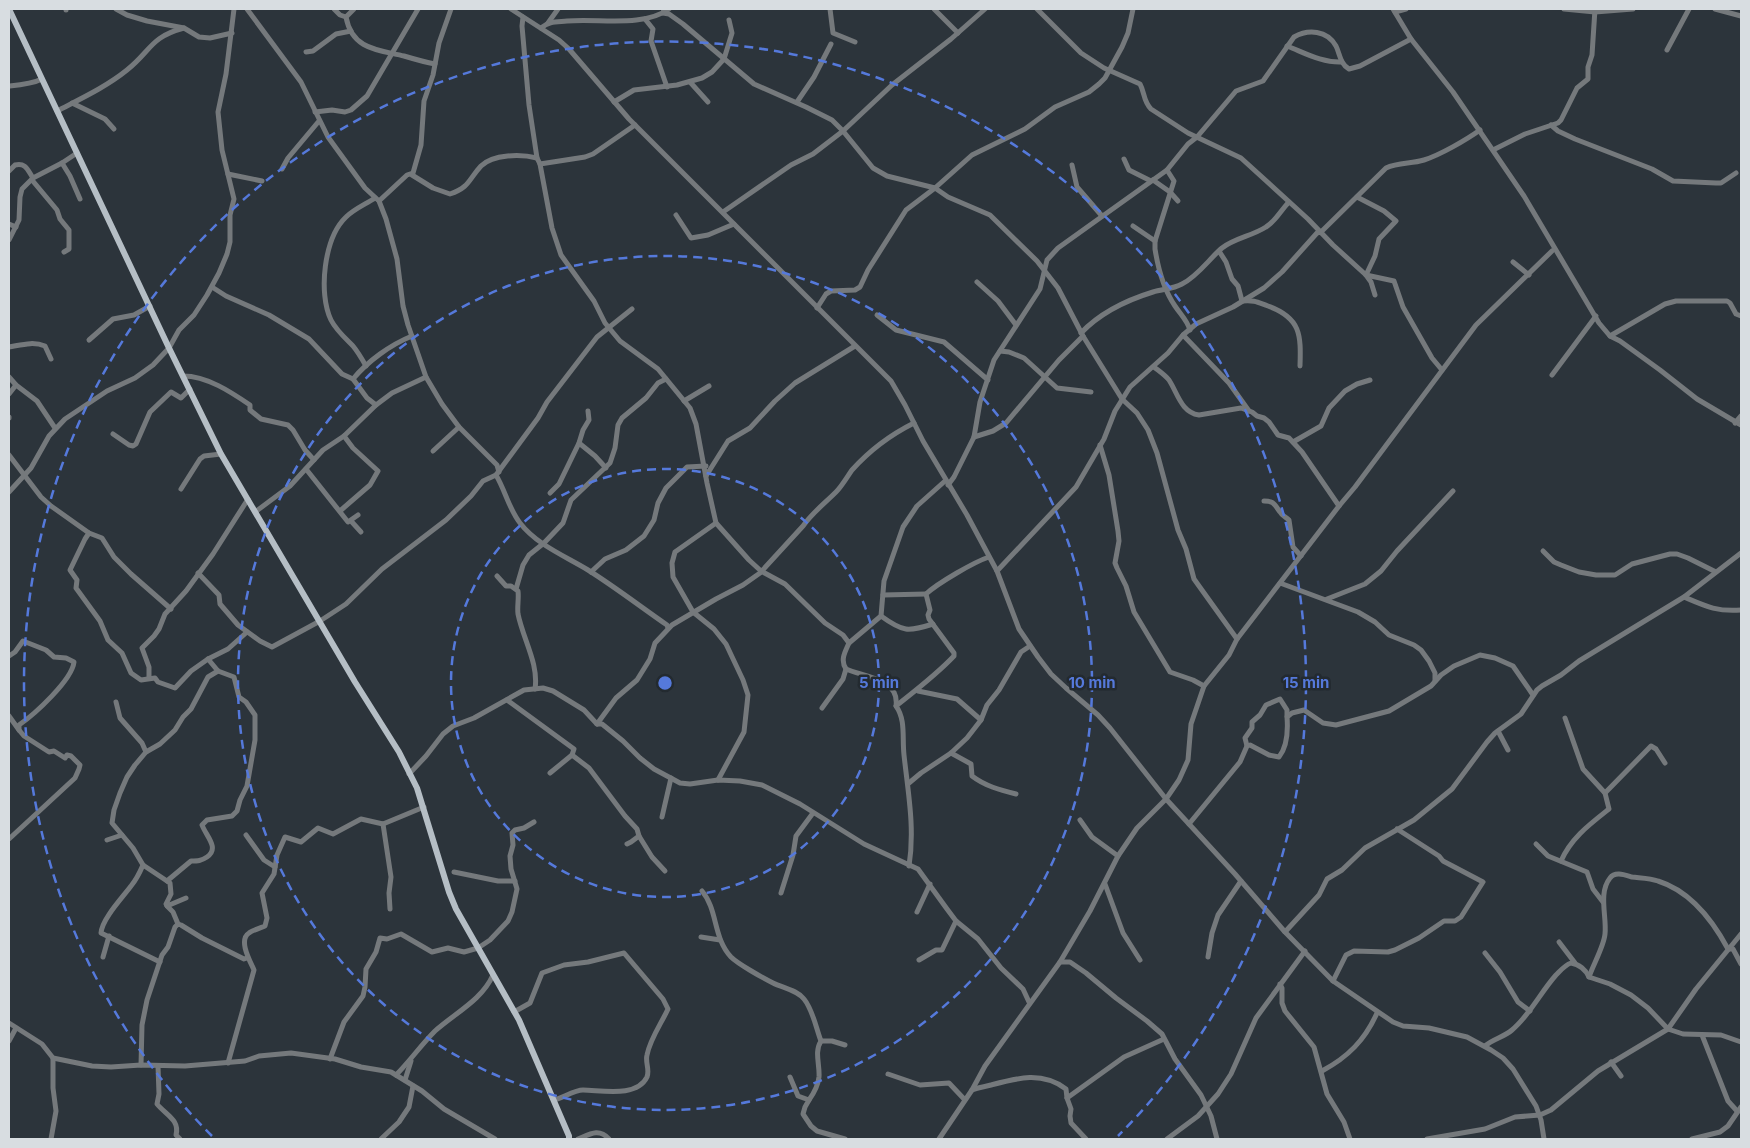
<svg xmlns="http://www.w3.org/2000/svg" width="1750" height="1148" font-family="Inter,sans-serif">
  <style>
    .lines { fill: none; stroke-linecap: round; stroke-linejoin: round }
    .minor { stroke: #75797c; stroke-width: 5 }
    .major { stroke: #b5bec5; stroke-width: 6 }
    .ring { fill: none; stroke: #5579db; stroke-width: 2.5; stroke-dasharray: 9 6 }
    .centre { fill: #5579db; stroke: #232a30; stroke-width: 2.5 }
    .ring-label { font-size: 15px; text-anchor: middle; font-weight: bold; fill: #5579db; stroke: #232a30; stroke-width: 5; stroke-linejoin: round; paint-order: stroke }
  </style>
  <rect width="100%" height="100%" fill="#2c343b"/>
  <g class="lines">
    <g class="minor">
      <polyline points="116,9 127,15 147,21 184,28 199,37 210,38 232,33"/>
      <polyline points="247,9 301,82 328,137 365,188 379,201 386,219 397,259 403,306 408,325 426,377 442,404 459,427 497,465 499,472"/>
      <polyline points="334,9 340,15 346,17"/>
      <path d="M354,9L346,17C352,50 379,50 404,56C414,59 424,62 435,64"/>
      <polyline points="511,9 559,40 569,49 629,119 891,381 905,405 923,441 967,515 997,571 1019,629 1038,657 1051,674 1066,688 1098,715 1110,728 1166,799 1235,874 1285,932 1333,981 1393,1022 1403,1026 1429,1028 1467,1037 1491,1050 1503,1058 1513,1069 1536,1106 1541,1120 1544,1139"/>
      <polyline points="664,9 663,13 669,14 683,24 754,84 806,107 832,120 843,131 873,168 887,176 935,188 948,197 990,215 1037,261 1058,288 1083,336 1122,399 1137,413 1148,430 1157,453 1178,530 1186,549 1194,579 1237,639"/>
      <polyline points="830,9 833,33 855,42"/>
      <polyline points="934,9 958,33"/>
      <path d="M1037,9L1081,53L1104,68L1140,84C1145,93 1143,101 1151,109L1188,133L1241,158L1308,219L1333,245L1366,275L1371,282L1375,295"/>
      <polyline points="1393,9 1411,39 1453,92 1524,196 1599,323 1610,336 1620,341 1660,370 1697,399 1741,425"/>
      <polyline points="1564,9 1595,12 1633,9"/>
      <polyline points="1715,9 1741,16"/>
      <polyline points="66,10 66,9"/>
      <polyline points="1395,12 1406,9"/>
      <polyline points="523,17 522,26 529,105 537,158 540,164 552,228 561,255 594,301 605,323 620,341 658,369 690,408 696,424 707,483 716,523 749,560 761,571 785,584 825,623 843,635 849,643 881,616 884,581 903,527 917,506 945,481"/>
      <polyline points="645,19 653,29 651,41 667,87"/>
      <polyline points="548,23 558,9"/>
      <path d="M541,28C549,21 556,22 567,21C599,18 642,28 669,9"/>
      <path d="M1287,46C1305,53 1322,63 1342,62"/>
      <polyline points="1667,50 1689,9"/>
      <polyline points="306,52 313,51 336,34 351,31"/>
      <polyline points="690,82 708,102"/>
      <path d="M9,86C20,85 32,84 42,79"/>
      <polyline points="614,102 634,90 677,85 702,78 712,72 724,59 732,33 729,20"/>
      <polyline points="797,102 814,77 831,44"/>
      <polyline points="72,103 105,119 114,129"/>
      <path d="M57,111C80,99 106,87 127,70C151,51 150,37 184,28"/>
      <polyline points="315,112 332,110 345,112 351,110 367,96 418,9"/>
      <polyline points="1551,125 1558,131 1575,139 1652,169 1673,181 1716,183 1721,183 1736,173"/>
      <polyline points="1493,150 1525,134 1558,123 1561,120 1577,88 1588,79 1588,67 1592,55 1595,9"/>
      <polyline points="1124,159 1129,170 1151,181"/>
      <polyline points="62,163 70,176 80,199"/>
      <polyline points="540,164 585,157 593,154 635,125"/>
      <polyline points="1072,165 1077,187 1102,216"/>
      <polyline points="282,169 288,158 319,121"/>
      <path d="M1167,170L1174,181L1155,241V249C1158,268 1164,290 1175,306C1181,315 1187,320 1190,330"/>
      <path d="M9,171L15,165C26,162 28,171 33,178"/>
      <polyline points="228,174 262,181"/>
      <path d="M412,175L433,188L450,194C470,187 468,180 481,166C493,154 521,154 537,158"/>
      <polyline points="32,180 57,210 60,219 69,230 69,249 64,252"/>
      <polyline points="1153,180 1170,192 1178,201"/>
      <polyline points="1357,197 1384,211 1396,221 1379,239 1375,256 1366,275 1394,281 1403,307 1432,358 1442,370"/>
      <polyline points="379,201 407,175 413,173 421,145 424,101 433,75 439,43 451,9"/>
      <polyline points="723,212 791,165 813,154 843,131 892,85 951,39 985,9"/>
      <polyline points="676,215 691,238 708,235 734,224"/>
      <polyline points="9,224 16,227"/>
      <polyline points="1133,226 1155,241"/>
      <polyline points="9,240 19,220 20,197 22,189 33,178 62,163 77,153"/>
      <path d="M1219,251L1226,262L1232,279L1238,286L1242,301C1255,300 1257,302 1268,306C1301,318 1301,335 1300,366"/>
      <polyline points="1513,262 1529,275"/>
      <polyline points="977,282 998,301 1016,325"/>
      <polyline points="212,287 226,296 269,315 309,339 342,374 353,379 367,398 376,405"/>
      <polyline points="817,308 826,294 831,291 855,290 860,287 868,270 906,210 935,188 972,155 1025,129 1055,107 1089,92 1099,84 1105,78 1122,47 1128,33 1133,9"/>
      <polyline points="877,315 896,330 944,342 988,380"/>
      <path d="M1081,333C1100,313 1127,300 1153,292C1163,289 1173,289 1182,284C1198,276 1209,259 1222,248C1235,238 1252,236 1266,227C1276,221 1281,210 1289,202"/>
      <polyline points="1183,335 1229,383 1249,411"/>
      <polyline points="1610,336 1665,304 1676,301 1727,301 1730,303 1736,314 1741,316"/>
      <polyline points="89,340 113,319 134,315 150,306"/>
      <path d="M9,347C21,345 33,341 45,346L51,359"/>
      <polyline points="1000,351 1009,352 1024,358 1057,388 1091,392"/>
      <path d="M366,366C362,359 358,352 353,346C345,338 336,330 331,320C318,293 324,238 346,217C354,209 366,204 375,198"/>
      <path d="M1154,367C1159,371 1165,375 1169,380C1178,394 1181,412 1199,415L1241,408L1252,412L1257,416L1264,418L1269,422L1278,435L1289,438L1302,452L1339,506"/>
      <polyline points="1552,375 1596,316"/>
      <path d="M183,376C207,376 231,392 250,405V410L261,419L288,425L293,430L305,450L314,460"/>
      <polyline points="9,377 16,385 37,401 55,428"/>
      <path d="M353,379C368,361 390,345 412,336"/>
      <polyline points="9,394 16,385"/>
      <polyline points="684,401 709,386"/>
      <polyline points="9,417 9,418"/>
      <polyline points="1735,423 1741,416"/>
      <polyline points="113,434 129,445 133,446 136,444 150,412 171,392 181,398 190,389"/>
      <polyline points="974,437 993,431 1006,423 1059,360 1083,336"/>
      <polyline points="1293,442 1321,426 1329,408 1345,391 1357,384 1370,380"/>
      <polyline points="579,443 595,456 606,468"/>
      <polyline points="1100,445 1109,475 1118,531 1119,541 1115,563 1117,568 1126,586 1134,612 1170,672 1193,680 1204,686"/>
      <polyline points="433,451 459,427"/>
      <polyline points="9,455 41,497 51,506 89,533 102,538 114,557 131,574 171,609"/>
      <polyline points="306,469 348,522 358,515"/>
      <path d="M496,475C505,490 509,509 520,523C537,545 565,556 588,570C615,587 641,607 667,625L668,628"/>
      <polyline points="706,476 728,441 750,428 775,401 795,383 855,346"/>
      <path d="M948,485L954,477L974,437L980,402L994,360L1040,289L1047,260L1058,248L1167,170L1188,144L1197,137L1236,91L1263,81L1294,37C1308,29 1327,30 1336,46C1340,54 1340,64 1349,69L1360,66L1411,39"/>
      <polyline points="181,489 200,459 204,456 221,454"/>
      <polyline points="9,492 31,468 49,436 65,419 107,391 135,378 153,365 169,348 179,330 194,315 207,295 219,273 227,254 230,242 230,215 234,199 222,150 218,112 226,74 234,9"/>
      <polyline points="550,493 559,484 579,443 583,430 589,420 588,411"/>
      <path d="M1264,501C1274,501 1274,504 1280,512C1282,516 1286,517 1289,520L1293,547L1301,556"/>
      <polyline points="340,511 370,485 378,471 353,448 344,436"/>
      <polyline points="255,512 290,486 323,450 344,436 376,405 392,393 426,377"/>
      <polyline points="351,521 361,532"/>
      <polyline points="716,523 675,552 672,563 673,577 693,612 714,629 726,644 743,680 748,695 744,732 718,780"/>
      <polyline points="89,533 85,539 70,570 77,580 76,588 100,621 108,640 122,653 131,673 141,680 155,678 158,682 175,688 191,671 208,659 228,649 247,632"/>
      <polyline points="1543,551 1554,562 1561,565 1579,572 1596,575 1615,575 1632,564 1670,554 1677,554 1688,558 1716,572"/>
      <path d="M997,571L1076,487L1104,439L1115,411L1130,387L1168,353L1183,335L1196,324L1233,307L1264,288L1282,272L1317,233L1321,232L1386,168C1398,162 1411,164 1424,160C1440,155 1466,140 1480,130"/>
      <polyline points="591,572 605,559 626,550 644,536 654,520 658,503 666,488 687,467 706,466"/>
      <polyline points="198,573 219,595 220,604 238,625 260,641 272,647 320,621 346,604 382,569 446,520 471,496 483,481 496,475 538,418 547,402 597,337 632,309"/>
      <path d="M497,576L506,586H511L518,591C519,598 517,607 518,614C523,639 539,664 535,689"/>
      <polyline points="1280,583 1358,612 1375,622 1389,635 1414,645 1421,650 1429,661 1435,673 1435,681"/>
      <polyline points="516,589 523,565 529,555 544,543 563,523 571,500 610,463 615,448 618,425 622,418 646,398 658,383 666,379"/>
      <polyline points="883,595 926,594"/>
      <path d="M1684,597C1705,606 1717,612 1741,610"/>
      <polyline points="1327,599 1365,584 1381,571 1397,551 1453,491"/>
      <path d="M881,616C903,632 908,632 933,624"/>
      <path d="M849,643C845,652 840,660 846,669C863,677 900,678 896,706C906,720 902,738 904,755C908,792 915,828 909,866"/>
      <path d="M9,656L15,652L23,641L46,650L54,657L66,658L74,662C72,680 35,714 19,725V730L24,736L49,752L54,751L65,758L67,755L71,756L80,765L79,769L75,778L9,839"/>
      <polyline points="149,678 149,667 142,648 154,636 159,629 165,614 186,591 213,554 248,499"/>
      <polyline points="918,691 957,699 981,720"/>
      <polyline points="507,700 574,749 572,755 550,773"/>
      <polyline points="116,702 120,718 142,743 146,752"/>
      <path d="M896,706C916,690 936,675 954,656V653L929,619L928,615L930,610L926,594C938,583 974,562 989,557"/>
      <polyline points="822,708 843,679 846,669"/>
      <polyline points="9,716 19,730"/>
      <path d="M597,724L616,698L637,680L650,659L655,643L672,625L716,599L743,585L760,573L803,526C812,513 824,504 836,492C842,486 847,477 852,470C870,450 890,435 914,423"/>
      <polyline points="1498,731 1508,750"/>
      <path d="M1247,746L1250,745L1269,755L1279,757C1287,747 1288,730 1287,717L1292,713L1304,710L1323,723L1336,725L1389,711L1431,686L1441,675L1454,666L1480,655L1495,658L1513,666L1533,695"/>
      <path d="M951,753L971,764L972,776C985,786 1000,790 1016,794"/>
      <polyline points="572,755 589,768 625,816 637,829 639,836 631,842 627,844"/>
      <polyline points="409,774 426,756 443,734 453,726 474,718 524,690 543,688 553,691 584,710 597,724 602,724 623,741 640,758 654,769 680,783 690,784 718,780 740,781 762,785 800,804 864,844 918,869 947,909 956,921 978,939 1001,968 1023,989 1029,1002"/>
      <polyline points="909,783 921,773 951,753 967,738 981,720 987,705 999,690 1021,652 1030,646"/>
      <polyline points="1605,793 1651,746 1656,749 1665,763"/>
      <polyline points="662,817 671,778"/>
      <polyline points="1080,820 1092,837 1118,856"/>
      <polyline points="383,824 391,877 389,893 390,909"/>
      <polyline points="1189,824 1240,762 1247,746 1245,738 1252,728 1252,722 1260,715 1266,705 1280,699 1287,710 1287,716"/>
      <polyline points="246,835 264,860 275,867"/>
      <polyline points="639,836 652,857 665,871"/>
      <polyline points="107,840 122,835"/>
      <polyline points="1536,844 1548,856 1587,872 1593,889 1603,902"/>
      <path d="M1561,861C1571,838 1590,824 1609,809L1605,793L1583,769L1565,718"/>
      <path d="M143,865C140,872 136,880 131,886C122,898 102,919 101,933L160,962"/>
      <polyline points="454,872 498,881 515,881"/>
      <path d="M167,881L191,861C198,861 201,861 207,857C220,848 206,836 202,825L207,820L232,816L237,811L240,800L247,786L255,740V715L246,702L239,697L234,677L218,671L208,659"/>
      <polyline points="1105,884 1123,933 1140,960"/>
      <path d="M702,891C718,910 713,938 731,957C738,964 763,978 773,983C783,988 797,990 804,999C813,1010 816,1028 821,1041C814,1052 820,1065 819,1077C818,1086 814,1093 809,1100"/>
      <polyline points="781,893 793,855 796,836 813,813"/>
      <polyline points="186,898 167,906 166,904 171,894 170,883 143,865 133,848 112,823 114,810 120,793 127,777 135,765 146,752 160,744 175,730 183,717 191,709 208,677 218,671"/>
      <polyline points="167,906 173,912 178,924"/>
      <polyline points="917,912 930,884"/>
      <polyline points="1285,932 1319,895 1327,879 1342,870 1365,848 1414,820 1452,789 1487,742 1495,733 1521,714 1537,690 1542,686 1561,675 1579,661 1684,597 1741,553"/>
      <polyline points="701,937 720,940"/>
      <polyline points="1559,942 1575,963"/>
      <polyline points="1485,953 1500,972 1518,1002 1530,1011"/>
      <polyline points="103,957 109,936"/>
      <polyline points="1208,957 1212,933 1218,915 1241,881"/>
      <polyline points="919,960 936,950 942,950 956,921"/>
      <polyline points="1060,962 1070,962 1086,973 1116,998 1147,1021 1162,1034 1175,1059 1201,1095 1211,1116 1217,1139"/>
      <path d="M1589,977C1593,965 1604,946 1605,934C1607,917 1598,893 1610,878C1615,871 1625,875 1632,877C1640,878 1650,878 1658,881C1690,891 1713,921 1728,949H1733L1741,964"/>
      <polyline points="1333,981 1346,955 1354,951 1388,952 1395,950 1419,938 1444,921 1455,921 1461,917 1483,882 1443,861 1439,856 1397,829"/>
      <polyline points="1280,984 1282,988 1282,1003 1285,1011 1314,1047 1327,1094 1344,1122 1350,1139"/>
      <path d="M514,1012L530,1003L542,973L564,965L588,962L624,953L663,999L668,1009C661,1024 650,1039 647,1055C645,1063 650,1069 647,1077C637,1098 601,1090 583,1090C575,1090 562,1098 554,1100"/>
      <polyline points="9,1023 42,1044 53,1058 92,1066 111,1067 141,1065 185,1066 245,1061 259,1056 291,1053 335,1059 361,1067 391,1072 422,1091 444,1109 495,1139"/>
      <polyline points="1702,1035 1728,1101 1737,1111"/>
      <polyline points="9,1041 16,1028"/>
      <polyline points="821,1041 832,1041 845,1045"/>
      <path d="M1485,1046C1493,1039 1504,1037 1512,1030C1530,1015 1540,993 1556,975C1561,970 1565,965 1571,963C1579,964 1586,970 1589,977L1610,984L1631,995L1648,1008L1668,1029L1683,1034L1721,1035L1741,1042"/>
      <polyline points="330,1059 344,1022 363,996 365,987 366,969 376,952 380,938 387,939 401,934 432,952 448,948 464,952 478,948 490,940 508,921 512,912 517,889 511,869 510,856 513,845 512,833 515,830 524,828 534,822"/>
      <polyline points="1611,1062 1621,1076"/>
      <path d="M228,1063L254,970C250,961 238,940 249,933C253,930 260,928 265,926L267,918L262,893L274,874L277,855L285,837L301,842L318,828L333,834L361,819L383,824L424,807"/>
      <polyline points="141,1065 142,1025 147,1000 162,955 168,947 175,927 178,924 181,925 202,938 244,959 247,958"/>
      <path d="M158,1066L159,1094L157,1104C166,1115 180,1120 176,1135L180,1139"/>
      <path d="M1322,1071C1348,1057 1365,1040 1377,1013"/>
      <polyline points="888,1074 920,1085 949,1083 965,1100"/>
      <path d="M396,1075C410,1061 421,1045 435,1031C455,1013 482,1000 493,975"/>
      <polyline points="790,1077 798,1096 809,1100 805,1107 803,1114 811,1126 817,1131 845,1139"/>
      <polyline points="405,1080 411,1061"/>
      <path d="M972,1090C979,1087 984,1087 991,1085C1017,1078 1042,1071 1066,1089L1067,1098L1071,1109L1070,1116L1071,1123L1086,1139"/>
      <polyline points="1067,1098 1124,1057 1164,1039"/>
      <polyline points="51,1139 56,1111 53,1088 53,1058"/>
      <polyline points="381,1139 399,1122 409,1107 413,1086"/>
      <path d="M578,1139C590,1134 599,1128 609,1139"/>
      <polyline points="939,1139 972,1090 985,1066 1060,962 1090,911 1118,856 1137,828 1166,799 1179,780 1188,760 1191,724 1204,686 1229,655 1237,639 1339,506 1355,487 1476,325 1552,251"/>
      <polyline points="1167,1139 1198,1116 1218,1094 1231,1074 1256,1018 1305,951"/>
      <polyline points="1427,1139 1485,1129 1515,1117 1540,1115 1551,1110 1598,1071 1668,1029 1696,989 1741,934"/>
      <polyline points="1692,1139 1720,1132 1728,1126 1741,1107"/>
    </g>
    <polyline class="major" points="9,9 169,348 221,454 355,682 399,752 417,788 449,892 456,909 519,1020 569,1136 569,1139"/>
  </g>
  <g class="ring">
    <circle cx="665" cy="683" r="214"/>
    <circle cx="665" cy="683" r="427"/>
    <path d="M212 1136A641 641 0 1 1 1118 1136"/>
  </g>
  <circle cx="665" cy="683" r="8" class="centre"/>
  <g class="ring-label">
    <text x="879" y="688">5 min</text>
    <text x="1092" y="688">10 min</text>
    <text x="1306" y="688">15 min</text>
  </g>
  <rect width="1750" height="1148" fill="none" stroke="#d8dde1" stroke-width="20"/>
</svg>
